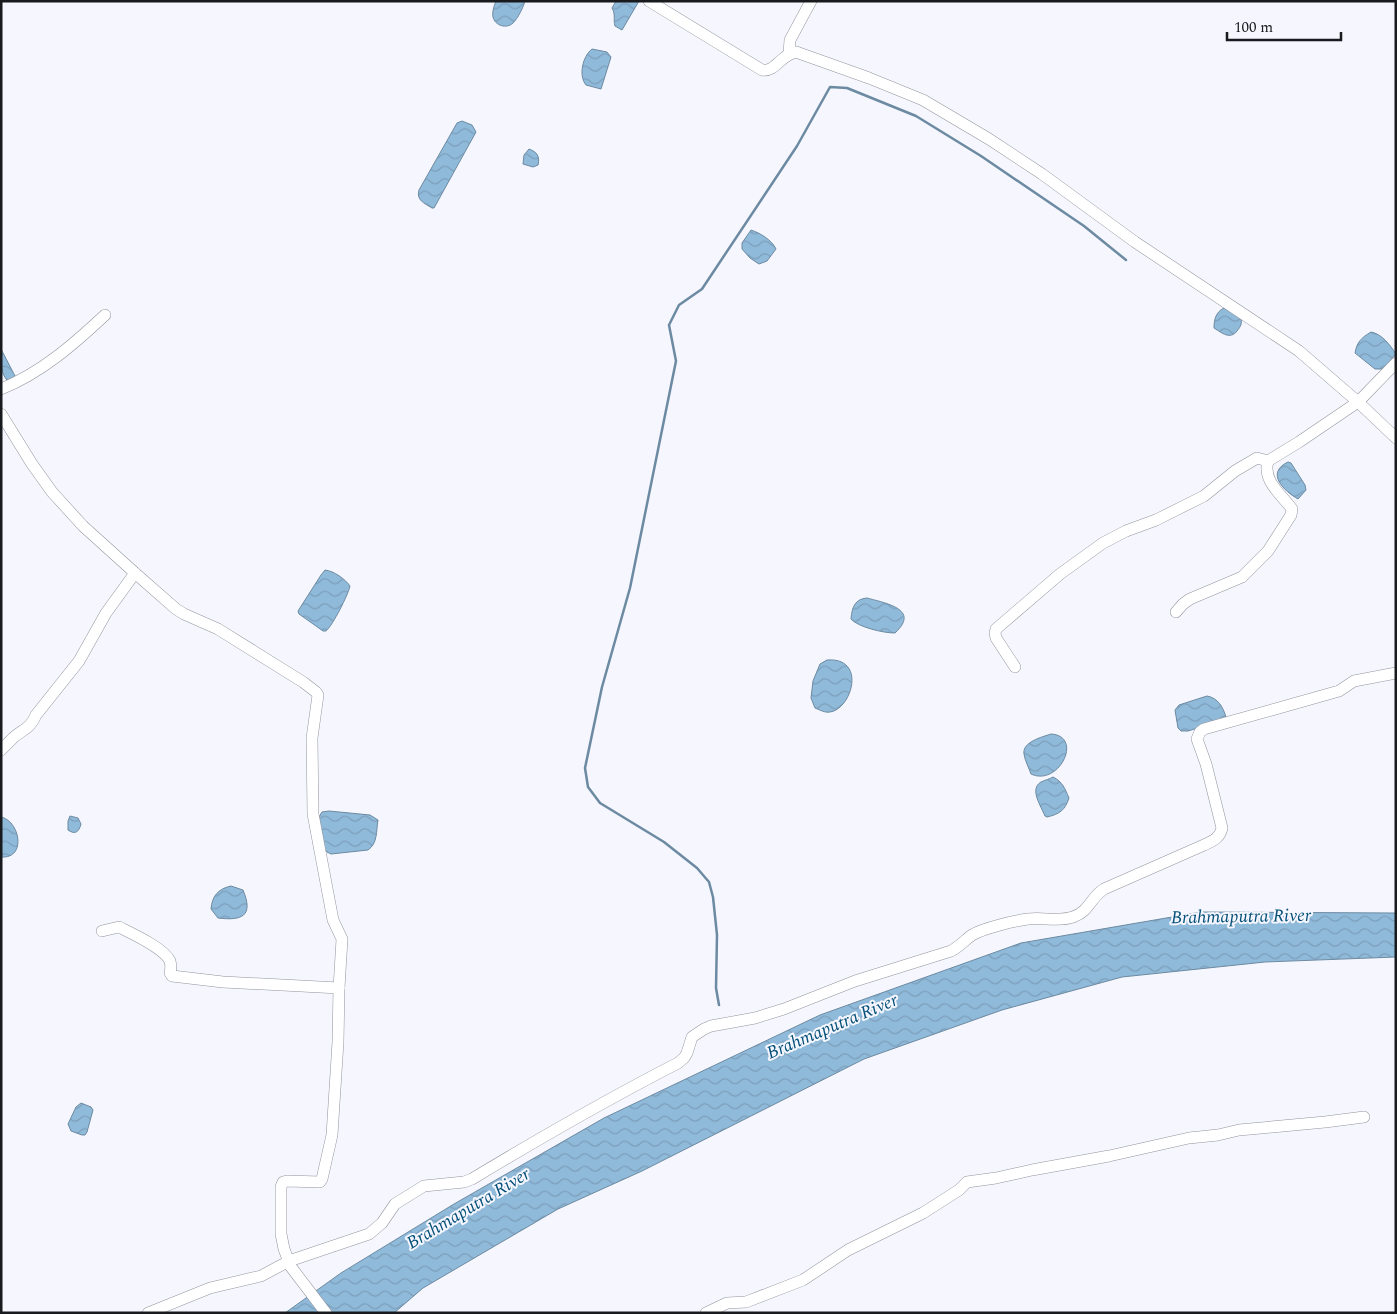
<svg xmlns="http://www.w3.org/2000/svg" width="1397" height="1314" font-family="Spectral,serif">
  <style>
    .water { fill: url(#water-waves); stroke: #6c8aa1 }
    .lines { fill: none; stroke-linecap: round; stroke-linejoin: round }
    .stream { stroke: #6c8aa1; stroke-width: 2.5 }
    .minor-casing { stroke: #93959d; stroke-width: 12 }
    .minor { stroke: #fff; stroke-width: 11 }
    .labels { text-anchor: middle; stroke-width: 4; stroke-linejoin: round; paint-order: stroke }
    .water-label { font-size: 18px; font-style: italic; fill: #045079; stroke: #f5f6fe }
  </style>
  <defs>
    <pattern id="water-waves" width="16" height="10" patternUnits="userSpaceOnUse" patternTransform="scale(1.25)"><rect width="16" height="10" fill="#90bada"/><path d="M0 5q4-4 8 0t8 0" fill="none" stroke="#7c9fbb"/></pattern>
  </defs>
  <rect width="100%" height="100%" fill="#f5f6fe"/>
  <g class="water">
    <path d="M496,1H525C523,8 518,18 513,23C507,29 495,26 493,17C492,12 494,6 496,1Z"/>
    <path d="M616,1H639L622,30L615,26C613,19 616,15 612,8Z"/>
    <path d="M592,49L607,52L611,57L601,89L586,85C578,75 583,56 592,49Z"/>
    <path d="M462,121L472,125L476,132L434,208H432C424,203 416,200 419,190L457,123Z"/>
    <path d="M529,149C537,152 540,156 538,165L533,167L523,164L524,155Z"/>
    <path d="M751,230C760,233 772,240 776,249L767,261L759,264L750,258L742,249V243Z"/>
    <path d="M1224,308L1241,318C1242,324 1241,326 1237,331C1230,340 1222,333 1214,328C1214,319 1216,312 1224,308Z"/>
    <path d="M1371,332C1382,334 1390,345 1396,354L1383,369H1375L1355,353C1357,342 1361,338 1371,332Z"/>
    <path d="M1,349L15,376L14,378L9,382C0,375 1,361 1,349Z"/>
    <path d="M1288,462L1291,463L1305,485L1306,490L1298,499C1284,491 1265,473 1288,462Z"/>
    <path d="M325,570C334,571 345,579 350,586C348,595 333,625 326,631H323L299,614L298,611L321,575Z"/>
    <path d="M867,598C885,603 921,609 895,633C883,633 858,627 851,619C852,607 855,599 867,598Z"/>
    <path d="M827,660C867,657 852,709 830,712C825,713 820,710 815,708L811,698L813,681L820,664Z"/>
    <path d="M1207,696C1218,698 1223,707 1226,717L1224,720L1188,731H1181L1178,728L1175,710L1179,705Z"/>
    <path d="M1051,734C1084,736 1059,787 1031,774C1029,768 1025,761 1024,754C1022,742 1042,737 1051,734Z"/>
    <path d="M1053,777C1063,782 1065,789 1069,798C1065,810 1060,814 1047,817L1045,816C1041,806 1029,789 1041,782C1045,780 1050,779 1053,777Z"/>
    <path d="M329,811L370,815L378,820C376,831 378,843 368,850L331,854L327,852L324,848L319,817L322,812Z"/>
    <path d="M70,816L78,818L81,824C79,832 75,835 68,830V821Z"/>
    <path d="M1,817C20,821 27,859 1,857Z"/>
    <path d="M231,886L243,890C254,916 242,921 218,918L211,909C212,896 218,889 231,886Z"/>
    <polygon points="1201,912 1396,913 1396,957 1265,962 1122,977 1002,1010 864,1059 642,1171 558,1209 423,1288 394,1313 285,1313 341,1273 454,1204 604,1118 820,1015 1021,943"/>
    <polygon points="81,1103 91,1107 93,1110 87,1132 85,1135 82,1135 71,1131 68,1124 76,1107"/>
  </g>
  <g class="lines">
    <polyline class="stream" points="719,1005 716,988 717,935 713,897 709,882 697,868 664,842 600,803 588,787 585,768 602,687 630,588 676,361 669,325 679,305 702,289 797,146 830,87 847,88 916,116 981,156 1084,226 1126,260"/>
    <g class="minor-casing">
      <g id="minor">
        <path d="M649,1L762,70C776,72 780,55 796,52L869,78L923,100L989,139L1042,174L1135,242L1299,351L1358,402L1396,438"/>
        <polyline points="789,53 790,40 811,1"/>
        <path d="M1,389C41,373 74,344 105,315"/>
        <polyline points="1,414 32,464 52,492 83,526 135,573 176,609 184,614 218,629 303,682 316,692 318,695 312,738 313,814 333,920 342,939 339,988 338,1042 332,1135 322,1179 320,1182 287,1181 283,1182 281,1187 281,1234 284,1249 291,1267 326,1313"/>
        <path d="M1176,612L1183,604L1190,599L1242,577L1268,551L1291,515L1292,509C1282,495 1262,481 1268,461"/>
        <polyline points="1015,667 996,638 995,633 996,629 1060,574 1103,543 1126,531 1156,520 1204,496 1235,471 1257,458 1268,461 1299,442 1358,402 1396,363"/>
        <path d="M1,750C5,746 9,742 13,738C23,729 30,729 36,715L79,661L106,613L135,573"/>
        <path d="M102,931L119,927C131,933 164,948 170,961C171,965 171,969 170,973L172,976L223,982L339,988"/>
        <path d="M148,1313L210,1288L261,1276L289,1261L369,1234L382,1223L395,1204L424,1186L464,1182L472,1179C540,1138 608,1099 678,1063L684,1058L687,1053L692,1037L704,1029L711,1026L755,1018L784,1009L855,981L951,951C959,947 965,940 972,935C984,928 1014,921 1028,919C1043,917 1059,922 1073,917C1090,911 1090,898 1104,889L1204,845C1213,841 1220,838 1222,828L1206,764L1197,739L1200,732L1204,729L1339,691L1354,681L1396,673"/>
        <polyline points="706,1313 727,1303 746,1302 803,1280 848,1250 923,1213 959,1190 967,1182 996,1178 1032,1170 1109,1156 1189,1138 1218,1135 1239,1130 1325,1122 1364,1117"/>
      </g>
    </g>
    <use href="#minor" class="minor"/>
  </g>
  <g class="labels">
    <g class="water-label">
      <text transform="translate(1241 916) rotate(-1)" y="6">Brahmaputra River</text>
      <text transform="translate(832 1026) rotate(-23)" y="6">Brahmaputra River</text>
      <text transform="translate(468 1208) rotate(-31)" y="6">Brahmaputra River</text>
    </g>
  </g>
  <rect width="1397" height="1314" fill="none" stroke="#191a1d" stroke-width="5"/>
  <path d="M1227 32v8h114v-8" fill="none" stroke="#191a1d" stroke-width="2.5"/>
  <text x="1234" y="32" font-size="15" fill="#191a1d" stroke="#f5f6fe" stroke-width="4" paint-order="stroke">100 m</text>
</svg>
